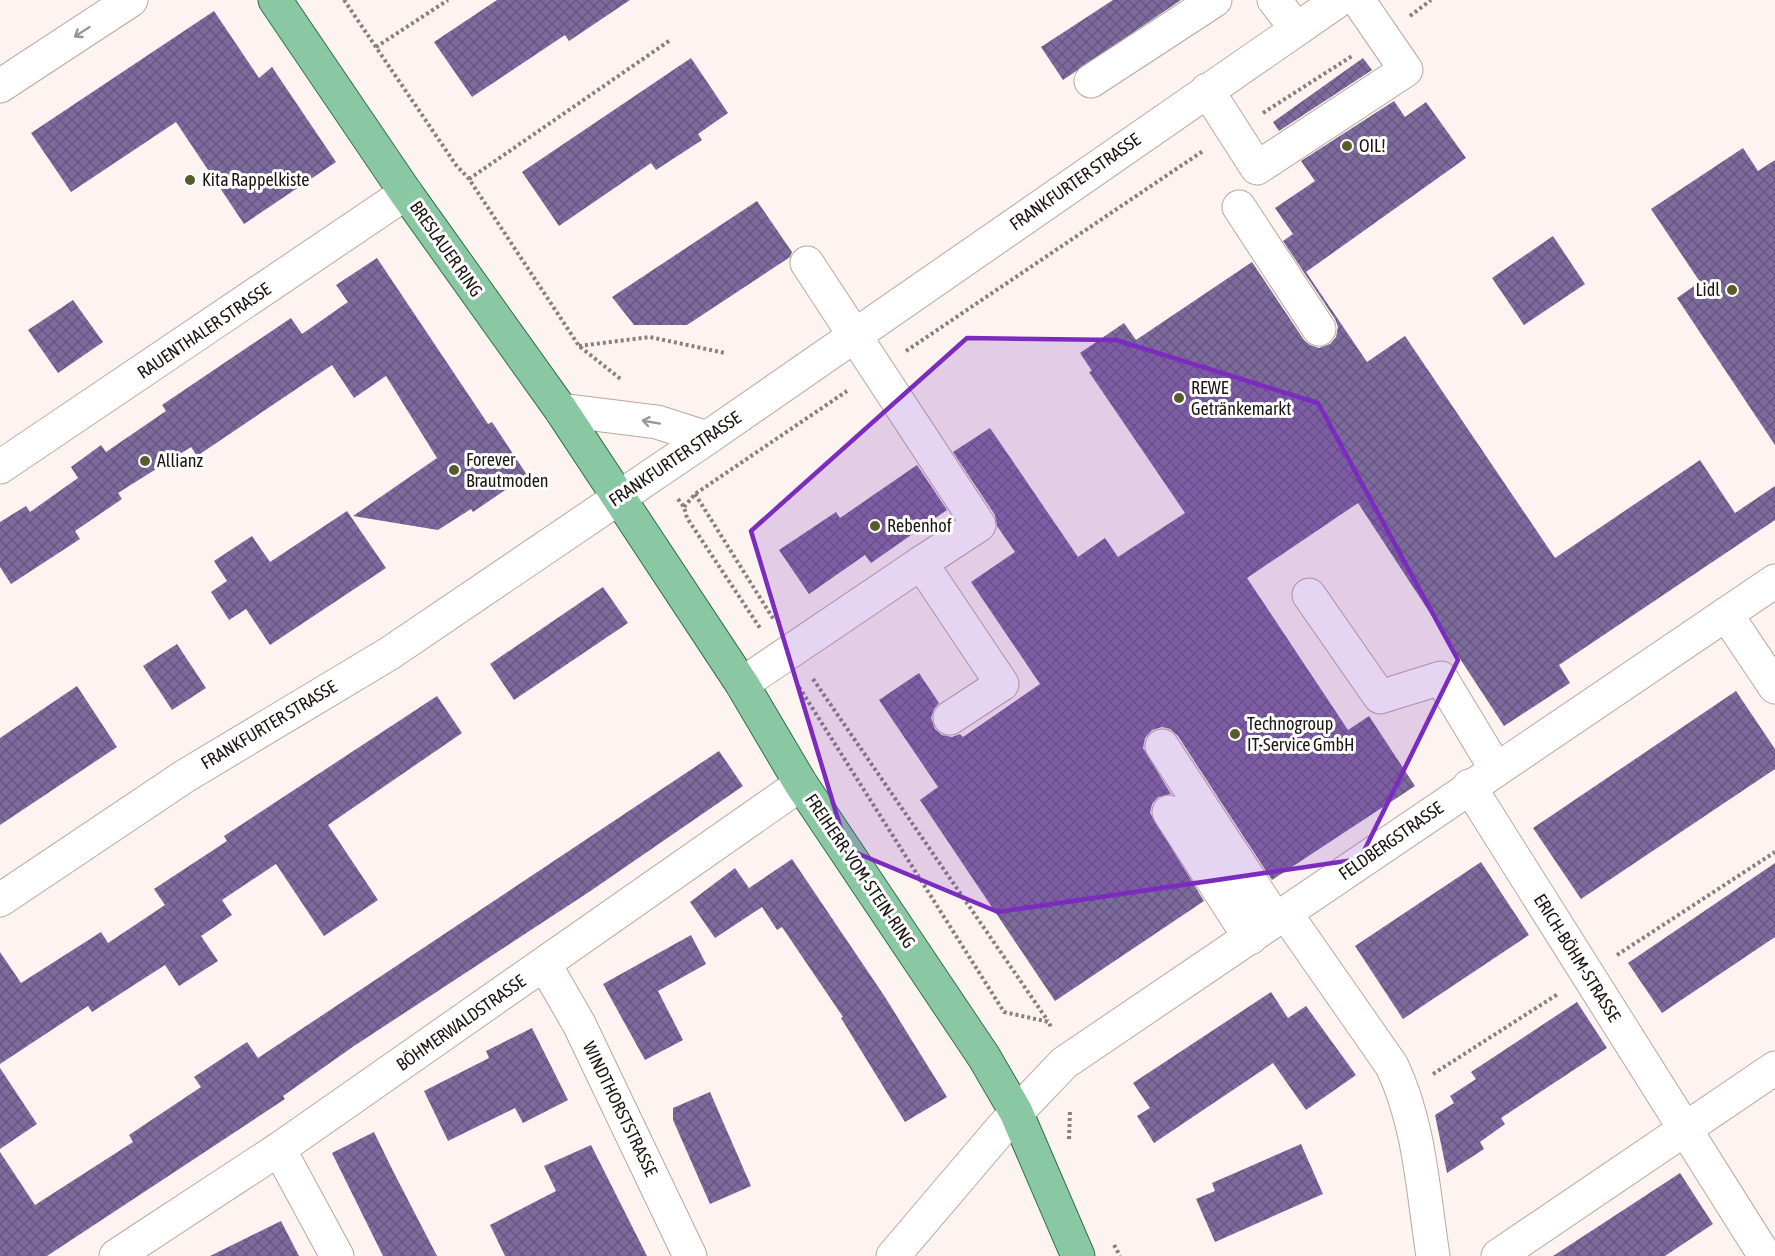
<svg xmlns="http://www.w3.org/2000/svg" width="1775" height="1256" font-family="'Asap Condensed',sans-serif">
  <style>
    .building { fill: url(#building-cross-hatch) }
    .lines { fill: none; stroke-linecap: round; stroke-linejoin: round }
    .minor-casing { stroke: #bba79f; stroke-width: 35 }
    .major-casing { stroke: #317249; stroke-width: 35 }
    .path { stroke: #88807d; stroke-width: 4; stroke-dasharray: 3 3; stroke-linecap: butt }
    .minor { stroke: #fff; stroke-width: 33 }
    .major { stroke: #8ac8a3; stroke-width: 33 }
    .oneway { stroke: #999694 }
    .marked { fill: #7b2cbf; fill-opacity: 0.2; stroke: #7b2cbf; stroke-width: 4.5; stroke-linejoin: round }
    .poi-dot { fill: #595c2a; stroke: #fff; stroke-width: 2 }
    .labels { text-anchor: middle; stroke-width: 6; stroke-linejoin: round; paint-order: stroke }
    .poi-label { font-size: 18px; fill: #1c1512; stroke: #fff; text-anchor: start }
    .street-label { font-size: 18px; fill: #1c1512; stroke: #fff }
  </style>
  <defs>
    <pattern id="building-cross-hatch" width="8" height="8" patternUnits="userSpaceOnUse" patternTransform="scale(1.5)"><rect width="8" height="8" fill="#7e6b9e"/><path d="M0 0l8 8M0 8l8-8" fill="none" stroke="#66577f"/></pattern>
  </defs>
  <rect width="100%" height="100%" fill="#fdf4f1"/>
  <g class="building">
    <polygon points="497,0 630,0 569,41 565,35 472,97 434,42"/>
    <polygon points="1113,0 1181,0 1063,80 1041,47"/>
    <polygon points="214,11 259,78 272,67 336,162 244,224 176,122 71,192 31,133"/>
    <polygon points="691,58 728,113 698,134 702,140 656,170 651,163 559,226 522,172"/>
    <polygon points="1363,58 1372,70 1279,131 1273,122"/>
    <polygon points="1394,101 1405,117 1426,102 1466,158 1306,272 1367,362 1405,336 1555,558 1700,460 1735,513 1775,486 1775,520 1559,665 1570,683 1504,726 1358,503 1247,578 1348,730 1369,716 1415,786 1272,880 1178,736 1170,729 1162,727 1152,730 1145,738 1143,748 1171,794 1158,797 1152,804 1150,813 1204,901 1055,1001 920,800 938,787 879,700 919,673 939,703 934,709 931,718 935,729 942,735 952,737 960,734 963,737 1040,684 971,582 1015,552 997,526 995,515 953,452 990,428 1078,557 1105,538 1118,557 1185,513 1089,372 1092,371 1080,353 1124,323 1136,340 1252,262 1304,340 1310,345 1319,348 1330,344 1336,337 1338,327 1335,319 1283,241 1293,234 1275,208 1315,181 1301,161"/>
    <polygon points="1743,148 1758,171 1775,160 1775,445 1677,298 1700,282 1651,209"/>
    <polygon points="757,201 792,252 790,257 687,325 634,325 612,297"/>
    <polygon points="1553,236 1585,284 1524,325 1492,278"/>
    <polygon points="377,258 488,424 492,422 527,475 473,512 471,509 438,530 353,516 437,458 386,376 354,398 332,365 197,456 191,447 118,493 122,499 75,531 80,539 11,584 0,567 0,522 26,506 30,512 78,478 71,467 101,445 106,452 166,411 162,405 291,318 302,334 348,302 336,285"/>
    <polygon points="73,300 103,342 58,373 28,330"/>
    <polygon points="917,465 947,510 871,563 865,555 809,594 779,550 836,512 840,518"/>
    <polygon points="347,511 386,568 270,645 246,609 229,620 211,592 227,581 214,561 252,536 270,562"/>
    <polygon points="603,587 628,623 514,700 490,664"/>
    <polygon points="177,644 206,688 172,710 143,666"/>
    <polygon points="77,686 117,747 0,825 0,738"/>
    <polygon points="1736,691 1775,749 1775,769 1581,899 1533,828"/>
    <polygon points="437,696 462,733 328,825 378,900 324,936 276,864 222,900 232,915 201,936 218,961 179,986 165,965 92,1012 88,1006 0,1064 0,952 21,983 101,932 108,943 165,905 154,889 227,841 224,836"/>
    <polygon points="719,751 743,786 589,892 354,1046 283,1096 285,1099 47,1256 0,1256 0,1152 35,1205 133,1142 129,1135 201,1087 194,1077 247,1042 258,1058"/>
    <polygon points="792,859 885,997 947,1097 905,1122 841,1018 843,1017 782,927 777,930 762,907 715,938 690,902 735,868 751,891 749,888"/>
    <polygon points="1481,862 1529,935 1403,1019 1355,946"/>
    <polygon points="1775,863 1775,937 1662,1013 1628,963"/>
    <polygon points="691,935 706,964 658,991 683,1040 645,1060 603,984"/>
    <polygon points="1271,992 1288,1018 1306,1006 1356,1075 1306,1110 1273,1063 1154,1143 1137,1116 1150,1108 1133,1083"/>
    <polygon points="1577,1002 1607,1048 1501,1118 1505,1124 1480,1142 1484,1149 1447,1173 1435,1115 1454,1103 1450,1096 1476,1079 1471,1072"/>
    <polygon points="532,1028 568,1100 523,1123 515,1108 448,1141 424,1091 489,1058 486,1051"/>
    <polygon points="0,1068 37,1124 0,1149"/>
    <polygon points="710,1092 751,1186 710,1204 673,1120 673,1108"/>
    <polygon points="374,1132 393,1171 437,1256 383,1256 332,1153"/>
    <polygon points="1301,1144 1323,1194 1215,1242 1196,1199 1215,1191 1212,1183"/>
    <polygon points="591,1145 647,1256 505,1256 490,1225 556,1191 544,1166"/>
    <polygon points="1680,1173 1713,1224 1665,1256 1553,1256"/>
    <polygon points="281,1221 299,1256 210,1256"/>
  </g>
  <g class="lines">
    <g class="minor-casing">
      <g id="minor">
        <polyline points="1274,0 1297,29"/>
        <polyline points="1091,81 1215,0"/>
        <polyline points="0,86 131,0"/>
        <polyline points="1207,90 1257,168 1406,70 1358,0"/>
        <polyline points="1239,207 1319,329"/>
        <polyline points="807,263 979,525 921,563 1002,684 950,718"/>
        <polyline points="561,410 657,422 707,438"/>
        <polyline points="0,467 406,193"/>
        <polyline points="1309,595 1380,697 1441,678 1496,769"/>
        <polyline points="1726,614 1775,687"/>
        <polyline points="742,684 921,563"/>
        <polyline points="1162,746 1276,920"/>
        <polyline points="1469,786 1765,1256"/>
        <polyline points="1169,812 1250,938"/>
        <polyline points="0,900 185,776 390,653 707,438 1339,0"/>
        <path d="M1286,914L1392,1066C1420,1125 1423,1192 1433,1256"/>
        <polyline points="545,965 579,1024 690,1256"/>
        <polyline points="279,1149 337,1256"/>
        <polyline points="116,1256 279,1149 801,784"/>
        <polyline points="893,1256 1001,1129 1064,1063 1775,581"/>
        <polyline points="1498,1256 1775,1068"/>
      </g>
    </g>
    <g class="major-casing">
      <polyline id="major" points="275,0 406,193 561,410 742,684 801,784 984,1057 1016,1112 1078,1256"/>
    </g>
    <g class="path">
      <polyline points="344,0 456,165 469,179 579,346 622,380"/>
      <polyline points="1410,16 1431,0"/>
      <polyline points="376,47 448,0"/>
      <polyline points="1263,113 1352,56"/>
      <polyline points="469,179 669,41"/>
      <polyline points="579,346 650,337 725,353"/>
      <polyline points="906,351 1203,151"/>
      <polyline points="695,494 774,620"/>
      <polyline points="678,499 684,507 687,518 760,628"/>
      <polyline points="684,507 695,494 847,391"/>
      <polyline points="813,679 1048,1021"/>
      <polyline points="799,687 1004,1012 1049,1022 1051,1028"/>
      <polyline points="1617,955 1775,852"/>
      <polyline points="1433,1074 1558,994"/>
      <polyline points="1069,1139 1070,1111"/>
      <polyline points="1114,1245 1120,1256"/>
    </g>
    <use href="#minor" class="minor"/>
    <use href="#major" class="major"/>
  </g>
  <defs><path id="oneway-shaft" d="M-6 0H5M1.5-3L5.5 0L1.5 3" fill="none" stroke-width="1.6" stroke-linecap="round" stroke-linejoin="round" transform="scale(1.5)"/></defs>
  <g class="oneway">
    <use href="#oneway-shaft" transform="translate(82 32) rotate(147)"/>
    <use href="#oneway-shaft" transform="translate(651 422) rotate(-170)"/>
  </g>
  <path class="marked" d="M967,338L1116,340L1318,403L1458,660L1360,859L998,912L847,849L751,531Z"/>
  <g class="poi-dot">
    <circle cx="1347" cy="146" r="6"/>
    <circle cx="190" cy="180" r="6"/>
    <circle cx="1732" cy="290" r="6"/>
    <circle cx="1179" cy="398" r="6"/>
    <circle cx="145" cy="461" r="6"/>
    <circle cx="454" cy="470" r="6"/>
    <circle cx="875" cy="526" r="6"/>
    <circle cx="1235" cy="734" r="6"/>
  </g>
  <g class="labels">
    <g class="poi-label">
      <text x="1359" y="152">OIL!</text>
      <text x="202" y="186">Kita Rappelkiste</text>
      <text x="1720" y="296" text-anchor="end">Lidl</text>
      <text x="1191" y="394">REWE<tspan x="1191" dy="21">Getränkemarkt</tspan></text>
      <text x="466" y="466">Forever<tspan x="466" dy="21">Brautmoden</tspan></text>
      <text x="157" y="467">Allianz</text>
      <text x="887" y="532">Rebenhof</text>
      <text x="1247" y="730">Technogroup<tspan x="1247" dy="21">IT-Service GmbH</tspan></text>
    </g>
    <g class="street-label">
      <text transform="translate(1075 182) rotate(-35)" y="6">FRANKFURTER STRASSE</text>
      <text transform="translate(446 249) rotate(55)" y="6">BRESLAUER RING</text>
      <text transform="translate(204 331) rotate(-34)" y="6">RAUENTHALER STRASSE</text>
      <text transform="translate(675 459) rotate(-34)" y="6">FRANKFURTER STRASSE</text>
      <text transform="translate(269 725) rotate(-31)" y="6">FRANKFURTER STRASSE</text>
      <text transform="translate(1391 841) rotate(-35)" y="6">FELDBERGSTRASSE</text>
      <text transform="translate(860 871) rotate(56)" y="6">FREIHERR-VOM-STEIN-RING</text>
      <text transform="translate(1577 958) rotate(58)" y="6">ERICH-BÖHM-STRASSE</text>
      <text transform="translate(461 1023) rotate(-35)" y="6">BÖHMERWALDSTRASSE</text>
      <text transform="translate(620 1109) rotate(64)" y="6">WINDTHORSTSTRASSE</text>
    </g>
  </g>
</svg>
